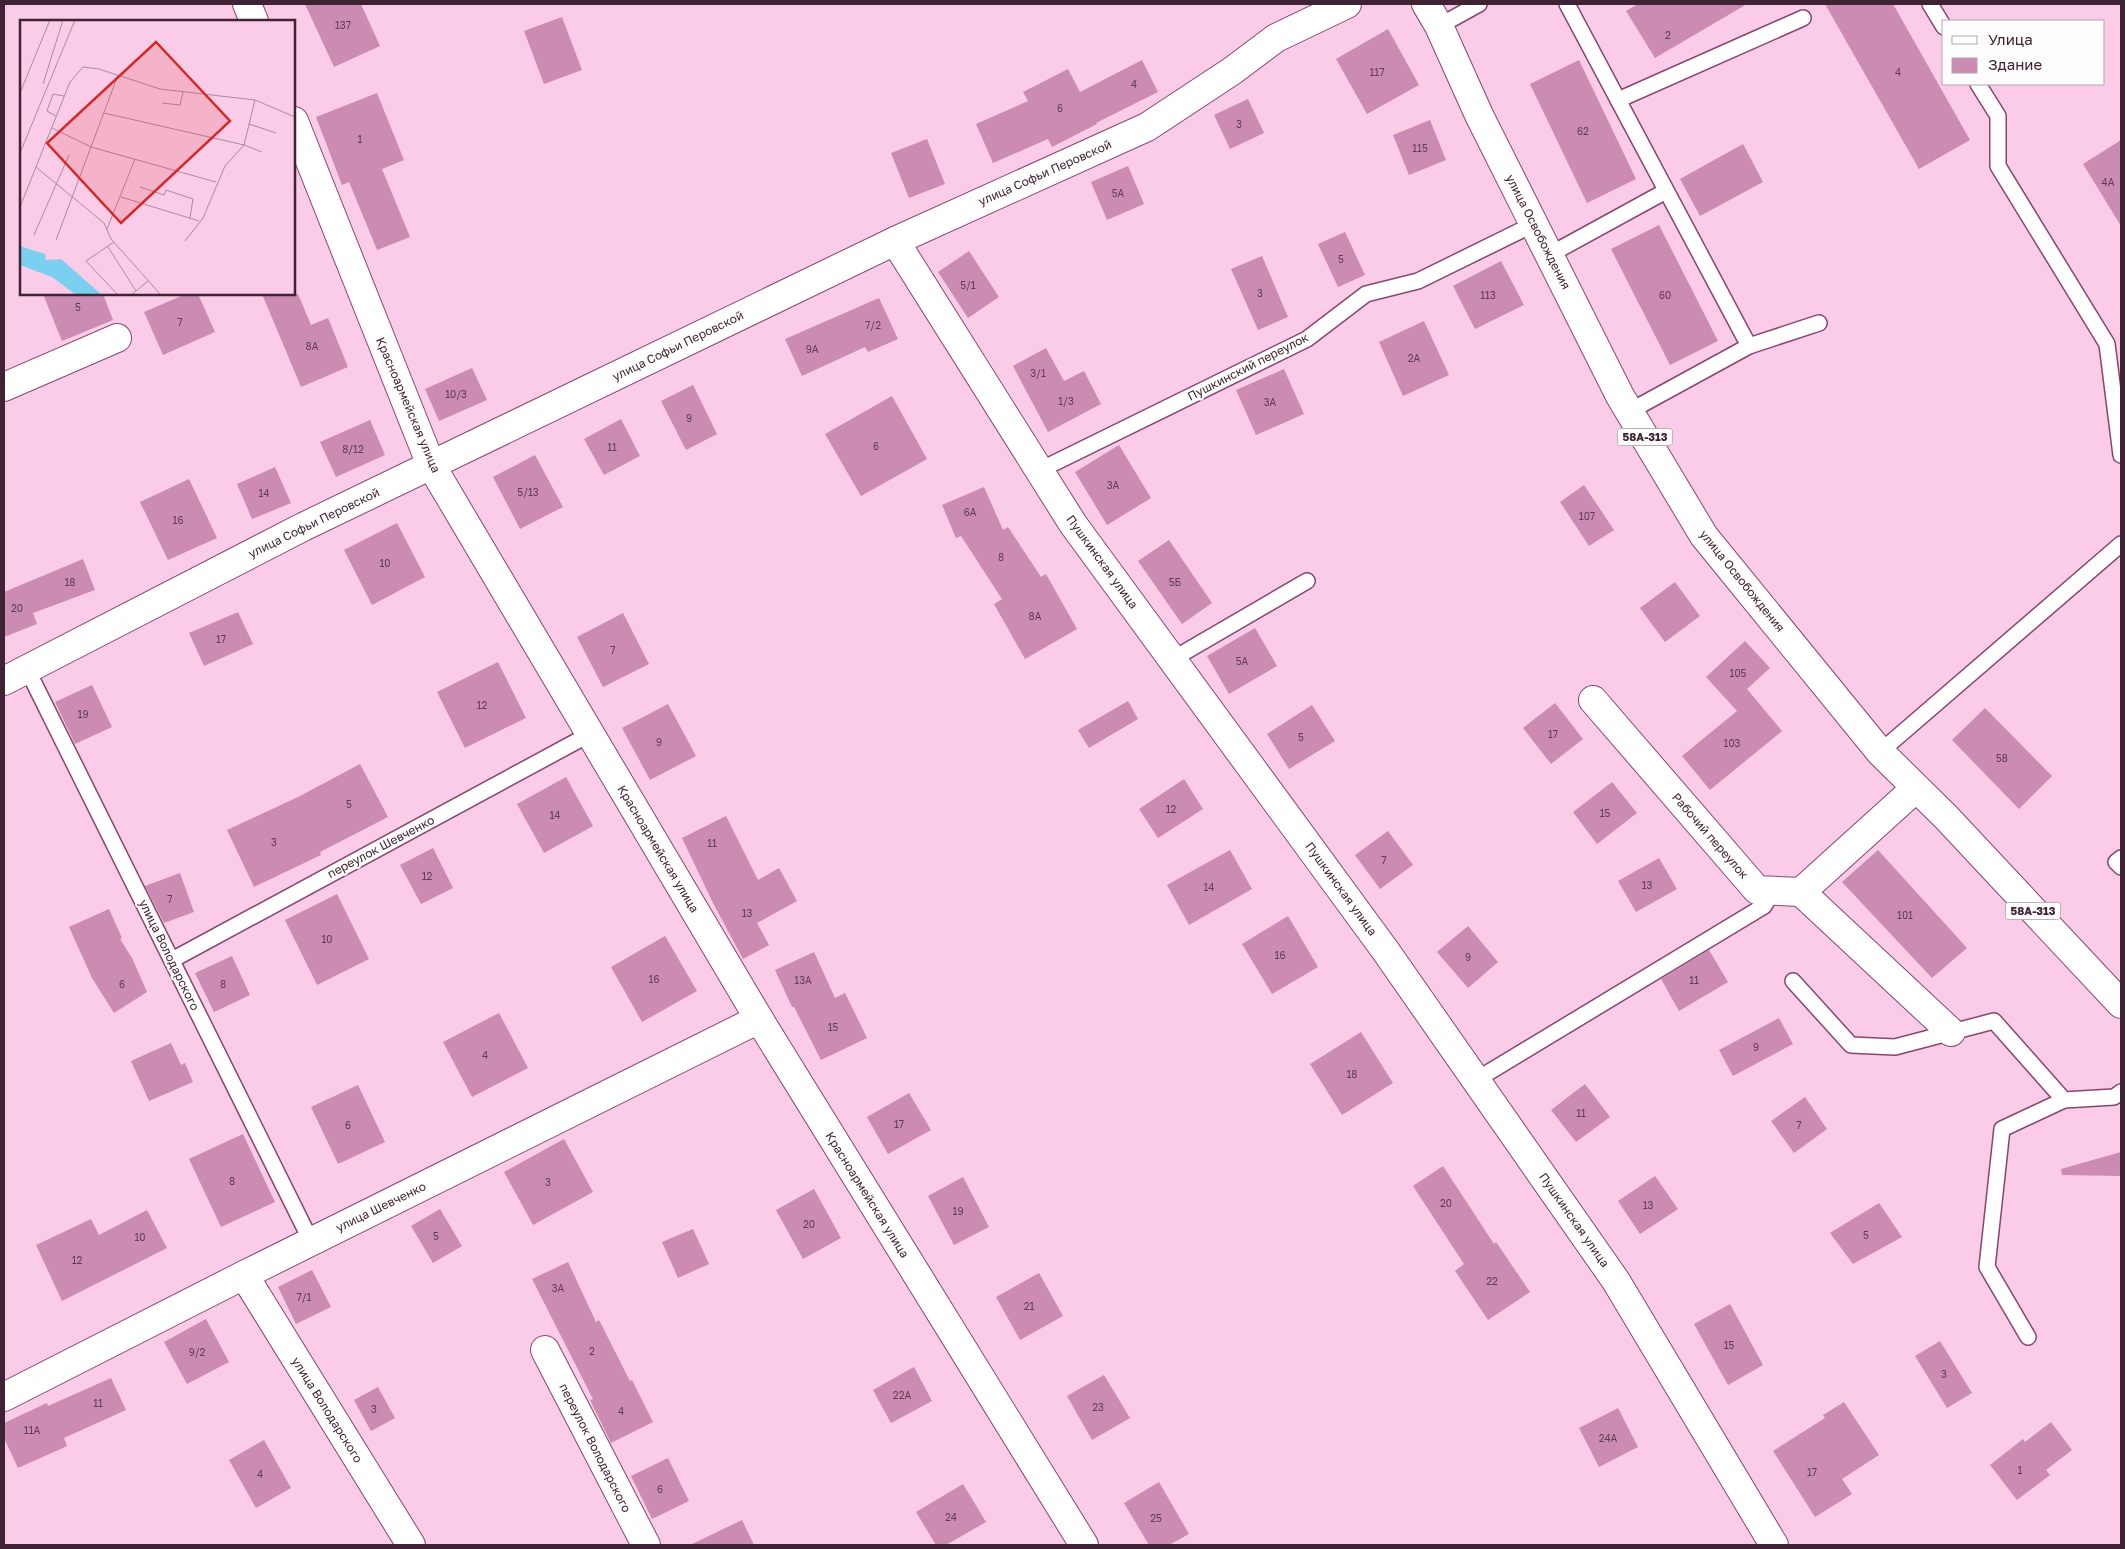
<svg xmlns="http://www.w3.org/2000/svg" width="2125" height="1549" font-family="'Golos Text',sans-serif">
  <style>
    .building { fill: #cb8bb2 }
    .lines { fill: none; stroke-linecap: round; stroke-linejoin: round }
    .lane-casing { stroke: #884570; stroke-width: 18 }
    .street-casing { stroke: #884570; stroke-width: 30 }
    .primary-casing { stroke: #884570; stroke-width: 30 }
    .lane { stroke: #fff; stroke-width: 15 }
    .street { stroke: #fff; stroke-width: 28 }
    .primary { stroke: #fff; stroke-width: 28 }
    .labels { text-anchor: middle; stroke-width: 4.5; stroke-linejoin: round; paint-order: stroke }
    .number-label { font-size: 10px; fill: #623c54 }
    .shield { fill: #fdfdfd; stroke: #786470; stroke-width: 1 }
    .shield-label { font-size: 11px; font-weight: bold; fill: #3f2234 }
    .street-label { font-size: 12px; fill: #3f2234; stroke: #fdfdfd }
    .inset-road { fill: none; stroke: #b0889f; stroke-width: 1 }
    .view { fill: #d62828; fill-opacity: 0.15; stroke: #d62828; stroke-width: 2.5 }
    .inset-edge { fill: none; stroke: #3f2234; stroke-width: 2.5 }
  </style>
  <rect width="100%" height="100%" fill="#fbcce7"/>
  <g class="building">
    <polygon points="305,4 361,4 380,46 334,67"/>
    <polygon points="1638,4 1747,4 1655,58 1626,11"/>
    <polygon points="1825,4 1893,4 1970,140 1919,169"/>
    <polygon points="562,17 582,70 544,84 524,31"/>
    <polygon points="1388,29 1419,85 1367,114 1336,59"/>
    <polygon points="1142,60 1158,92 1096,123 1097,124 1052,147 1048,139 993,163 976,124 1028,101 1023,92 1068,69 1080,92"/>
    <polygon points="1579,60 1636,179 1587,203 1530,84"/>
    <polygon points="377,93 404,160 382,169 410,237 377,250 349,182 342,185 316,117"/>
    <polygon points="1248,99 1264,133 1230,149 1214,115"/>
    <polygon points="1430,120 1446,160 1409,175 1393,135"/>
    <polygon points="927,139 945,184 909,198 891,153"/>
    <polygon points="2121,140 2121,226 2083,164"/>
    <polygon points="1743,144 1763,182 1700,216 1680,179"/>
    <polygon points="1128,166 1144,204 1107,220 1091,182"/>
    <polygon points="1659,225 1718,341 1670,365 1611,249"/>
    <polygon points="1345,232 1365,275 1338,287 1318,244"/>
    <polygon points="969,251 999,297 968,318 938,272"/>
    <polygon points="1262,256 1288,317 1258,330 1231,269"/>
    <polygon points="1501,261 1524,305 1475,329 1453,286"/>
    <polygon points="43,294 103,294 113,320 62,341"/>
    <polygon points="186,294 198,294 215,332 163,355 144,312"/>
    <polygon points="262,294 298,294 311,325 328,318 348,367 301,387"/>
    <polygon points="879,298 898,339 868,352 865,347 802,376 785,339"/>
    <polygon points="1424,321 1449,375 1403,396 1379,342"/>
    <polygon points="1046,348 1064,381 1084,371 1101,404 1048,432 1013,366"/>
    <polygon points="472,368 487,400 439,421 425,389"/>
    <polygon points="1284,369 1304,414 1256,435 1236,390"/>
    <polygon points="693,385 717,434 686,450 661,401"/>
    <polygon points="892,396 927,459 861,496 825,434"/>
    <polygon points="621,419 640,456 604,475 584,439"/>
    <polygon points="370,420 385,455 336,477 320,442"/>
    <polygon points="1119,445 1151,498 1107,525 1075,472"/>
    <polygon points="535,455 563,507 520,529 493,477"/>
    <polygon points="275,467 291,503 252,519 237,484"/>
    <polygon points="189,479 217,538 168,560 140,502"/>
    <polygon points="1584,485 1614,530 1589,546 1560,502"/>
    <polygon points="984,487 1003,530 1008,527 1041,577 1046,574 1077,629 1025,659 994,604 1002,599 961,536 956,538 942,505"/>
    <polygon points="397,523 425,577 372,605 344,550"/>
    <polygon points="1169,540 1212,603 1182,624 1138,561"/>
    <polygon points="83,559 95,590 33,613 37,624 4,637 4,592"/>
    <polygon points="1675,582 1700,616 1665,642 1640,608"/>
    <polygon points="238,612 253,644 204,666 189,633"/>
    <polygon points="623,613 649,664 603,687 577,637"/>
    <polygon points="1255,628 1277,666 1229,694 1207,656"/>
    <polygon points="1745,641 1770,668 1747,689 1782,731 1710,790 1682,756 1737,711 1706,677"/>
    <polygon points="498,662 526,718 465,748 437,692"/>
    <polygon points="92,685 112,727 75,744 55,702"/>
    <polygon points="1128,701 1138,719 1089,748 1078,730"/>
    <polygon points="1555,703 1583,739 1551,764 1523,728"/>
    <polygon points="668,704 696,756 650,780 622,728"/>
    <polygon points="1312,705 1335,741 1289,769 1267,734"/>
    <polygon points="1985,708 2052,776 2019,809 1952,740"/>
    <polygon points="360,764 388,817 320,852 321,855 254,887 227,830 300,796"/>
    <polygon points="566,777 593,826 544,853 517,804"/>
    <polygon points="1184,779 1203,809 1158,838 1139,809"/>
    <polygon points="1612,782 1637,813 1597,844 1573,812"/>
    <polygon points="726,816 758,880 779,868 797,901 757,923 769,945 743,959 713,903 682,838"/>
    <polygon points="1388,831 1413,865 1380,889 1355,855"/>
    <polygon points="433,848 453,888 421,904 400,865"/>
    <polygon points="1230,850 1252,889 1189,925 1167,885"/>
    <polygon points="1878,850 1967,948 1932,978 1842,882"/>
    <polygon points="1659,858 1677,889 1636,912 1618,881"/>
    <polygon points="180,873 194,912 164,923 145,886"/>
    <polygon points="337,894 369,959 317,985 285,920"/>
    <polygon points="109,909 122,938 120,939 132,958 147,992 114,1013 92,978 69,927"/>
    <polygon points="1288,916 1318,967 1272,994 1242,944"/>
    <polygon points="1468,926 1498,962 1468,988 1437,952"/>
    <polygon points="665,936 697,991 642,1022 611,967"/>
    <polygon points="1709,950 1728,982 1679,1011 1661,979"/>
    <polygon points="814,952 835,998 845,993 867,1038 821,1060 794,1007 792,1007 775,970"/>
    <polygon points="232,956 250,995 214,1012 195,973"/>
    <polygon points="499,1013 528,1068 472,1097 443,1042"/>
    <polygon points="1779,1018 1793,1044 1733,1076 1719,1050"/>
    <polygon points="1361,1032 1393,1083 1342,1115 1310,1064"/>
    <polygon points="171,1043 181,1065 185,1063 193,1082 149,1101 131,1061"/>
    <polygon points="1585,1084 1610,1117 1576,1142 1551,1110"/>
    <polygon points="358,1085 385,1142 338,1164 311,1107"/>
    <polygon points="909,1093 931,1130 888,1154 867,1117"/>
    <polygon points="1805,1097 1827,1129 1794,1153 1771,1121"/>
    <polygon points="243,1134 275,1202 221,1227 189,1159"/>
    <polygon points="564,1139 593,1192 533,1225 504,1172"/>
    <polygon points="2121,1152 2121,1176 2062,1175 2061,1169"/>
    <polygon points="1443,1166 1494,1244 1496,1242 1530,1292 1488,1320 1455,1271 1464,1264 1413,1186"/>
    <polygon points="1655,1176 1678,1209 1640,1234 1618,1201"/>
    <polygon points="963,1177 989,1227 954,1245 928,1196"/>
    <polygon points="814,1189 841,1238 803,1259 776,1210"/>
    <polygon points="1879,1203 1902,1237 1853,1264 1830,1233"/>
    <polygon points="440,1209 462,1246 433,1263 411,1226"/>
    <polygon points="147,1210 167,1248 62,1301 36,1245 91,1219 99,1235"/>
    <polygon points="693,1229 709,1264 678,1278 662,1242"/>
    <polygon points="568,1262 596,1322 599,1320 630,1381 632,1380 653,1422 611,1443 590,1400 593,1399 532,1279"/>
    <polygon points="312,1270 331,1307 296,1324 278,1287"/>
    <polygon points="1039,1273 1063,1316 1020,1340 996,1297"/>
    <polygon points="1730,1304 1763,1365 1728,1385 1694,1324"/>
    <polygon points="206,1319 229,1362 187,1384 164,1342"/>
    <polygon points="1940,1341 1972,1393 1947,1408 1915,1356"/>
    <polygon points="914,1367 932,1401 891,1423 873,1390"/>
    <polygon points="1104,1375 1130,1418 1092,1440 1067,1396"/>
    <polygon points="111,1378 126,1410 64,1438 67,1446 18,1468 4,1438 4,1423 47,1403 48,1406"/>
    <polygon points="378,1387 395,1418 371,1431 354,1400"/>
    <polygon points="1844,1402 1879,1455 1842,1479 1852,1494 1815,1517 1773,1451 1825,1418 1823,1415"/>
    <polygon points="1618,1408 1638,1447 1599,1467 1579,1428"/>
    <polygon points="2051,1422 2072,1450 2046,1470 2050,1475 2017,1500 1990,1465 2023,1439 2025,1442"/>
    <polygon points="264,1440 291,1488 256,1508 229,1460"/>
    <polygon points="668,1458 689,1501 652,1519 631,1476"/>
    <polygon points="1159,1482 1189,1534 1169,1545 1149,1545 1124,1503"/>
    <polygon points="963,1484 986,1522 946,1545 936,1545 916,1512"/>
    <polygon points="742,1520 754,1545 690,1545"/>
  </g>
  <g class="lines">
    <g class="lane-casing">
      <g id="lane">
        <polyline points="1567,4 1749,346"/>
        <polyline points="1930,4 1944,27"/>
        <polyline points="1439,26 1479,4"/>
        <polyline points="1978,84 1998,116 1998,166 2107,344 2121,455"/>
        <polyline points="1618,100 1803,18"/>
        <polyline points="1549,255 1666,191"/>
        <polyline points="1630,411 1749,346 1819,323"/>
        <polyline points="1040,470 1307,339 1366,294 1418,281 1534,224"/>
        <polyline points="1173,659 1307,581"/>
        <polyline points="27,669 311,1241"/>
        <polyline points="1880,752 2121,544"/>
        <polyline points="2121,858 2116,862 2121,867"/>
        <polyline points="172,960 590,734"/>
        <polyline points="1793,981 1851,1045 1895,1047 1994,1021 2064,1100 2114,1097 2121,1092"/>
        <polyline points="1476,1080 1764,906 1773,891"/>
        <polyline points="2028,1337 1987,1267 2002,1129 2064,1100"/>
      </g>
    </g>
    <g class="street-casing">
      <g id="street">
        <polyline points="247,4 254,21"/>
        <polyline points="294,121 431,465 759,1019 1084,1545"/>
        <polyline points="895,241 1073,524 1385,950 1616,1281 1774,1545"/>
        <polyline points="4,387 117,338"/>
        <polyline points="4,681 303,527 895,241 1147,127 1232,71 1276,38 1347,4"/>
        <polyline points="1593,700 1757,890 1801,892 1916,788"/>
        <polyline points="1801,892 1951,1032"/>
        <polyline points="244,1275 411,1545"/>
        <polyline points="545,1350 646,1545"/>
        <polyline points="4,1397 244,1275 759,1019"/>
      </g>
    </g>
    <g class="primary-casing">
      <polyline id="primary" points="1426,4 1439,26 1479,115 1620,396 1704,536 1880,752 1946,817 2121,1004"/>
    </g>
    <use href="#lane" class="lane"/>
    <use href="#street" class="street"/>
    <use href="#primary" class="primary"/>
  </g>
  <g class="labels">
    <g class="number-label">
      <text x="343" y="29">137</text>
      <text x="1668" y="39">2</text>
      <text x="1377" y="76">117</text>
      <text x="1898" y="76">4</text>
      <text x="1134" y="88">4</text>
      <text x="1060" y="112">6</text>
      <text x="1239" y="128">3</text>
      <text x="1583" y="135">62</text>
      <text x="360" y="143">1</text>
      <text x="1420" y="152">115</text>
      <text x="2108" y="186">4А</text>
      <text x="1118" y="197">5А</text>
      <text x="1341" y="263">5</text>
      <text x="968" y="289">5/1</text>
      <text x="1260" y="297">3</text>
      <text x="1488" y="299">113</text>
      <text x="1665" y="299">60</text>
      <text x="78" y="311">5</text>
      <text x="180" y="326">7</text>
      <text x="873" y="329">7/2</text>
      <text x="312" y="350">8А</text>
      <text x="812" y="353">9А</text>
      <text x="1414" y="362">2А</text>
      <text x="1038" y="377">3/1</text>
      <text x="456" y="398">10/3</text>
      <text x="1066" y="405">1/3</text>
      <text x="1270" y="406">3А</text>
      <text x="689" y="422">9</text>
      <text x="876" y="450">6</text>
      <text x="612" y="451">11</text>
      <text x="353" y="453">8/12</text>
      <text x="1113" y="489">3А</text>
      <text x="528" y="496">5/13</text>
      <text x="264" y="497">14</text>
      <text x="970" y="516">6А</text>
      <text x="1587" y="520">107</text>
      <text x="178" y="524">16</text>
      <text x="1001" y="561">8</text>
      <text x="385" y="567">10</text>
      <text x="70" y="586">18</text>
      <text x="1175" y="586">5Б</text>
      <text x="17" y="612">20</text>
      <text x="1035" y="620">8А</text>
      <text x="221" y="643">17</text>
      <text x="613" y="654">7</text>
      <text x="1242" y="665">5А</text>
      <text x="1738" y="677">105</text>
      <text x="482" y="709">12</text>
      <text x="83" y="718">19</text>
      <text x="1553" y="738">17</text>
      <text x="1301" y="741">5</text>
      <text x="659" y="746">9</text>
      <text x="1732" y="747">103</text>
      <text x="2002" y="762">58</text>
      <text x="349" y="808">5</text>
      <text x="1171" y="813">12</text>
      <text x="1605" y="817">15</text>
      <text x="555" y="819">14</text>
      <text x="274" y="846">3</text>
      <text x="712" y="847">11</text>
      <text x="1384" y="864">7</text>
      <text x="427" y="880">12</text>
      <text x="1647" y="889">13</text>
      <text x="1209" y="891">14</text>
      <text x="170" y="903">7</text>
      <text x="747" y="917">13</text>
      <text x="1905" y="919">101</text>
      <text x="327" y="943">10</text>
      <text x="1280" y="959">16</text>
      <text x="1468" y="961">9</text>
      <text x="654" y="983">16</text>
      <text x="803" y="984">13А</text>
      <text x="1694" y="984">11</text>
      <text x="122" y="988">6</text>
      <text x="223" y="988">8</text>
      <text x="833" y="1031">15</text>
      <text x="1756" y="1051">9</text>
      <text x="485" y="1059">4</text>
      <text x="1352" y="1078">18</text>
      <text x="1581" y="1117">11</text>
      <text x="899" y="1128">17</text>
      <text x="348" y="1129">6</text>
      <text x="1799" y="1129">7</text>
      <text x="232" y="1185">8</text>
      <text x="548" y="1186">3</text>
      <text x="1446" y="1207">20</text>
      <text x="1648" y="1209">13</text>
      <text x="958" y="1215">19</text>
      <text x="809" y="1228">20</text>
      <text x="1866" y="1239">5</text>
      <text x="436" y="1240">5</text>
      <text x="140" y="1241">10</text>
      <text x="77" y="1264">12</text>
      <text x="1492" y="1285">22</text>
      <text x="558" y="1292">3А</text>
      <text x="304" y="1301">7/1</text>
      <text x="1029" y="1310">21</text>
      <text x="1729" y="1349">15</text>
      <text x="592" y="1355">2</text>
      <text x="197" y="1356">9/2</text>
      <text x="1944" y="1378">3</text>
      <text x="902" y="1399">22А</text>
      <text x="98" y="1407">11</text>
      <text x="1098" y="1411">23</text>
      <text x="374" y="1413">3</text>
      <text x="621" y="1415">4</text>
      <text x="32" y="1434">11А</text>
      <text x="1608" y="1442">24А</text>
      <text x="2020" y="1474">1</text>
      <text x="1812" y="1476">17</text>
      <text x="260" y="1478">4</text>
      <text x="660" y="1493">6</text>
      <text x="951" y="1521">24</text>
      <text x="1156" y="1522">25</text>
    </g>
    <g class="shield">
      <rect x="1617.5" y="428.5" width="55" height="17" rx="4"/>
      <rect x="2005.5" y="902.5" width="55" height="17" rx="4"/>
    </g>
    <g class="shield-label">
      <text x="1645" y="441">58А-313</text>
      <text x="2033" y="915">58А-313</text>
    </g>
    <g class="street-label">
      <text transform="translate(1045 173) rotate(-24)" y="4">улица Софьи Перовской</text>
      <text transform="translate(1538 232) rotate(63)" y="4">улица Освобождения</text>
      <text transform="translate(678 346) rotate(-26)" y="4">улица Софьи Перовской</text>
      <text transform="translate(1248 367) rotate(-27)" y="4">Пушкинский переулок</text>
      <text transform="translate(408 405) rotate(67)" y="4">Красноармейская улица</text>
      <text transform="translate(314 523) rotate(-26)" y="4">улица Софьи Перовской</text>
      <text transform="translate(1102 562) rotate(54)" y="4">Пушкинская улица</text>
      <text transform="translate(1742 581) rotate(51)" y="4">улица Освобождения</text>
      <text transform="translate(1710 836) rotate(49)" y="4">Рабочий переулок</text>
      <text transform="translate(381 847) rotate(-28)" y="4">переулок Шевченко</text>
      <text transform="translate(658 849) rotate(59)" y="4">Красноармейская улица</text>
      <text transform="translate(1341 889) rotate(54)" y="4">Пушкинская улица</text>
      <text transform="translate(169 955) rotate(64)" y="4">улица Володарского</text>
      <text transform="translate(867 1195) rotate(58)" y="4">Красноармейская улица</text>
      <text transform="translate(381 1207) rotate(-26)" y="4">улица Шевченко</text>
      <text transform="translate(1574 1220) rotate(55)" y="4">Пушкинская улица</text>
      <text transform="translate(327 1410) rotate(58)" y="4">улица Володарского</text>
      <text transform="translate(595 1448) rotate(63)" y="4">переулок Володарского</text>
    </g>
  </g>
  <g transform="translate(20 20)">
    <rect width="275" height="275" fill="#fbcce7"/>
    <path d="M0,226L25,234L26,240L41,239L82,275H56L32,257L0,245Z" fill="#7ad0ee"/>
    <path class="inset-road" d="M23,64L43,0M0,73L30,0M142,83L160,85L163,72M84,93L224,125L242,132M36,96L27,91L33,74L44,76M229,104L256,113M32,108L71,127L196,162M0,133L55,0M16,147L84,203L91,219L141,275M120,167L144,175L146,170L173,179L170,198M101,177L179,201M0,187L50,62L63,47L79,49L140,69L235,80L275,97M87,209L115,139M14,215L49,135M36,220L98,55M165,221L183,198L205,146L224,125L235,80M94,222L66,241L98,275M88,227L116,271M111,275L128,261"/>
    <path class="view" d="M136,22L210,101L101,203L27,123Z"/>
    <rect width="275" height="275" class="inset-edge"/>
  </g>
  <rect width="2125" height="1549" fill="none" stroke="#3f2234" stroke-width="10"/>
  <rect x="1942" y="20" width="162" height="65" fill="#fdfdfd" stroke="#b1a5ad"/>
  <rect x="1952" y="36" width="25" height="8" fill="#ffffff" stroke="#b1a5ad"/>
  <text x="1988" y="45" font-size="15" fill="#3f2234">Улица</text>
  <rect x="1952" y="58" width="25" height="15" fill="#cb8bb2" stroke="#b1a5ad"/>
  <text x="1988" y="70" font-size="15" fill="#3f2234">Здание</text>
</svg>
